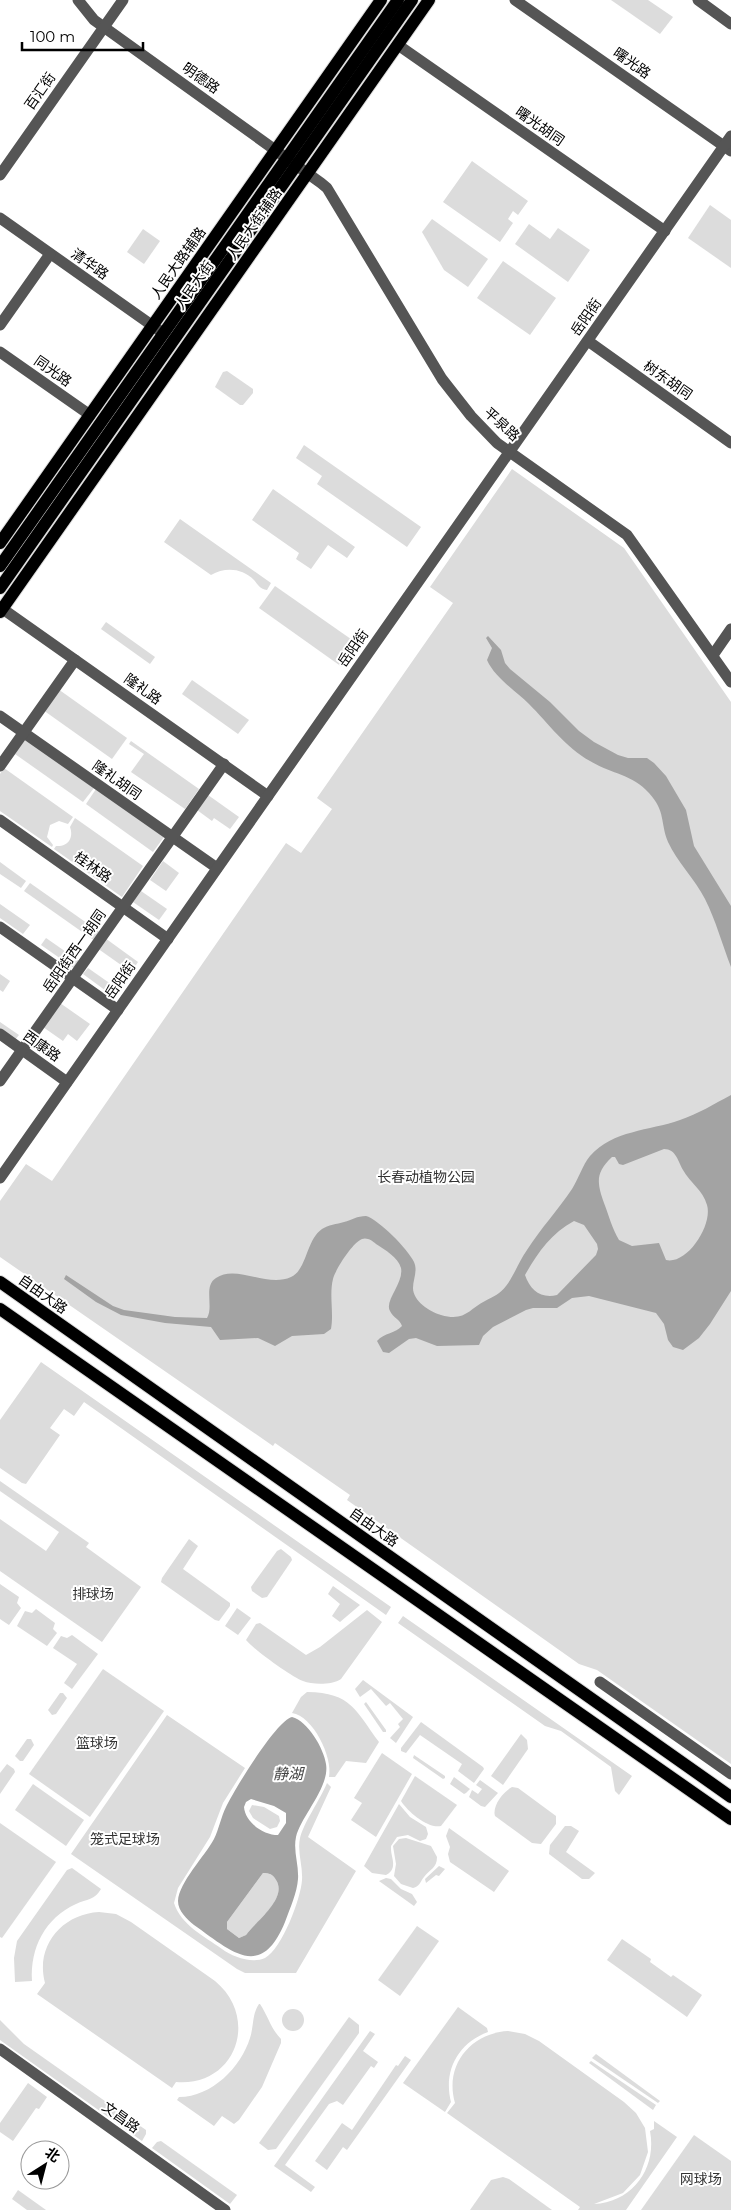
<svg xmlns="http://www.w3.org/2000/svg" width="731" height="2210" font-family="Montserrat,'Noto Sans SC',sans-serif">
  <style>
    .green { fill: #dcdcdc }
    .water { fill: #a3a3a3; fill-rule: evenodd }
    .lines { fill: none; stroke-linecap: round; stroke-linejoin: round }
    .major-casing { stroke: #dbdbdb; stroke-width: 14 }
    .minor { stroke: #555; stroke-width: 11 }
    .major { stroke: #000; stroke-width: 12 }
    .labels { text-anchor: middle; stroke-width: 4; stroke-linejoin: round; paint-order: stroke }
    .street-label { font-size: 14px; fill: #000; stroke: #fff }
    .park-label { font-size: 14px; fill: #333; stroke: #fff }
    .water-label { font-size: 15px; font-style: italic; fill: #444; stroke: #fff }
  </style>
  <rect width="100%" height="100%" fill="#fff"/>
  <g class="green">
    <polygon points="611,0 648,0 673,17 660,34"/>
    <polygon points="472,161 528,201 518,215 513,211 508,219 513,223 500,242 443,202"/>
    <polygon points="710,205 731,220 731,268 688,238"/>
    <polygon points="432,219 488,259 468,287 444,270 422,232"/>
    <polygon points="529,224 550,239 558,228 590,250 568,282 515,244"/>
    <polygon points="143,229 160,241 144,264 127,252"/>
    <polygon points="503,261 556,298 530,335 477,298"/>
    <polygon points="227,371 253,389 253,393 243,405 240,405 215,387 223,372"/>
    <polygon points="304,445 421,527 407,547 317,484 322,476 296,458"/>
    <polygon points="512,469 624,548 731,702 731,1764 597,1670 579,1664 347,1500 350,1495 275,1443 273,1446 0,1257 0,1201 26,1164 52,1181 286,843 301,853 332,809 317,798 453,603 430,587"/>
    <polygon points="273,489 355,547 347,558 328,545 311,569 296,559 299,553 252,520"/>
    <path d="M180,519L271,583L267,590C260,589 258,585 254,580C242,568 225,567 211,575L164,542Z"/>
    <polygon points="275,586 358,644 342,667 259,608"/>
    <polygon points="106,622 155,657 150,664 101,629"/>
    <polygon points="192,680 249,720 238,734 182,694"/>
    <polygon points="58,689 127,738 112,759 43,710"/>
    <polygon points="25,739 94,788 83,802 15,754"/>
    <polygon points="131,741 199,789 185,809 131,772 144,754 129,744"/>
    <polygon points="4,768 73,817 68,824 59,821 50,825 47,837 53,845 52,847 0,811 0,774"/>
    <polygon points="96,789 164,837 153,852 86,804"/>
    <polygon points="208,795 239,817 230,829 214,818 212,821 197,810"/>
    <path d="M75,818L143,866L122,897L54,849L56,846C68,847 74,838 70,827Z"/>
    <polygon points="163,861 179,873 166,891 150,880"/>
    <polygon points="0,862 26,881 21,888 0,874"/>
    <polygon points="30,883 101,933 95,941 24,891"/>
    <polygon points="141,891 167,909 159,920 133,902"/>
    <polygon points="0,904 30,925 23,934 0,918"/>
    <polygon points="46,938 79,961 74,968 41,945"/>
    <polygon points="105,938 138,962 131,972 97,948"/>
    <polygon points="88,968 118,989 113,996 83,974"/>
    <polygon points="0,974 10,981 3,992 0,990"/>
    <polygon points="60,1003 90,1024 77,1041 68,1034 63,1041 43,1027"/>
    <polygon points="0,1022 19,1035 15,1040 0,1030"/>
    <polygon points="41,1362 391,1607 386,1615 84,1402 74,1416 64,1409 50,1428 60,1435 26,1484 22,1483 0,1468 0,1420"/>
    <polygon points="0,1481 89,1543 86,1547 141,1587 102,1642 0,1571 0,1519 46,1551 59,1532 0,1491"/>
    <polygon points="189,1539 198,1546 183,1569 230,1603 230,1606 219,1621 215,1620 161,1582 162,1578"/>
    <polygon points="281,1549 291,1557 292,1560 267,1597 262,1598 252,1591 251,1587 277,1551"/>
    <polygon points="0,1584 19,1597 17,1603 21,1608 9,1625 0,1619"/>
    <polygon points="333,1586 360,1605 340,1622 332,1616 340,1604 328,1594"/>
    <polygon points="237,1608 251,1618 238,1635 225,1626"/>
    <polygon points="36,1609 55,1623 53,1629 57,1633 47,1646 17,1626 25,1611 32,1613"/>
    <path d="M367,1610L382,1622L341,1679C332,1685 313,1685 303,1681C292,1677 253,1649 246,1640L256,1624L260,1623L306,1655L320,1647Z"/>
    <polygon points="403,1616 632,1776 619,1795 615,1791 611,1767 561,1731 545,1726 398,1623"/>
    <polygon points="72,1635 98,1654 72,1689 64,1683 77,1664 53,1648 61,1636 67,1638"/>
    <polygon points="103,1669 164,1711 90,1817 29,1774"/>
    <polygon points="363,1680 413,1717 396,1743 390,1738 400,1727 398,1724 403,1719 390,1703 386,1706 371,1689 360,1697 355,1689"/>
    <path d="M307,1692C352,1693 355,1710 379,1742L366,1763L346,1761L335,1777H329C333,1757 313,1716 292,1713L301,1697Z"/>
    <polygon points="60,1693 63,1693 67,1698 56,1714 52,1715 48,1710"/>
    <polygon points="366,1702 386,1730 386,1732 383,1732 364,1704"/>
    <path d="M167,1715L245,1768L223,1803L210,1837L178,1888L174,1903C181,1925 204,1936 222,1949C233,1957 252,1964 265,1958C282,1949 301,1898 302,1880C303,1866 297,1852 300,1838C304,1822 320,1800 327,1783L331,1787L308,1837L356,1871L296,1973H245L237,1969L71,1854Z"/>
    <polygon points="421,1722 483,1767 484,1769 474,1783 458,1771 462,1764 420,1735 406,1753 401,1751 401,1748"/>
    <polygon points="521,1734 527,1740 528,1749 503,1785 491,1776"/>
    <polygon points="27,1739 31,1739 34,1745 23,1761 20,1761 15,1756"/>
    <polygon points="382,1753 412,1774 376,1837 351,1820 362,1803 354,1798"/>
    <polygon points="414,1755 445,1776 445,1778 443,1779 413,1758"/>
    <polygon points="7,1764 14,1769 15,1772 0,1794 0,1773"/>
    <path d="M415,1776L457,1805L441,1826C428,1829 408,1812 401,1801Z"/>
    <polygon points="454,1777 470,1789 466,1793 464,1794 450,1784"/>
    <polygon points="480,1780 498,1793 485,1807 481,1806 469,1797 472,1790 478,1794 482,1789 476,1785"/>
    <polygon points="33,1784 84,1820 66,1846 15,1810"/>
    <path d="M512,1787L518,1788L556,1816V1824L541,1844L532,1843L495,1816C492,1806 503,1792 512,1787Z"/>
    <path d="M399,1804L410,1817L426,1827L428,1834L426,1839L420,1841L408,1835L397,1837L391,1846C390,1857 399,1868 386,1875L372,1873L364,1866Z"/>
    <polygon points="252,1805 264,1807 279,1816 280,1821 277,1827 270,1829 253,1818 249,1811"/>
    <polygon points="0,1823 56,1862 2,1938 0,1937"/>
    <polygon points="565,1826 571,1826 579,1831 566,1852 595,1873 589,1879 582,1879 549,1854 550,1845"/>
    <polygon points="449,1828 509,1871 494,1892 450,1862 448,1854 450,1847 446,1836"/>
    <path d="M406,1838L431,1846L437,1857C437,1868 430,1869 424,1877C420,1882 420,1886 413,1888L401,1884L394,1876L396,1864L393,1846L399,1839Z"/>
    <polygon points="439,1866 445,1869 439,1876 436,1875 426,1883 425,1879"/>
    <path d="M72,1868L101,1889C95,1900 87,1899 76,1904C45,1918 30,1948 32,1981L15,1982L14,1958L17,1941L67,1870Z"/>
    <path d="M263,1873C269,1873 273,1874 276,1880C288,1898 257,1921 246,1935L239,1938L227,1929V1922Z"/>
    <polygon points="386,1878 391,1879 401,1889 412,1894 417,1902 414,1906 379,1881"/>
    <path d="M99,1912L116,1914L131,1922L215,1981C260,2018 236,2087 176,2082L172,2088L37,1994L45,1983C35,1946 62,1914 99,1912Z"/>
    <polygon points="417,1926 439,1941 400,1996 378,1980"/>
    <polygon points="622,1939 651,1959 650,1962 671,1977 673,1975 702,1995 687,2017 607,1960"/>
    <path d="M259,2004H260C268,2016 271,2029 281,2039V2043L262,2087L239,2120L234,2124L222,2116L214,2126L177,2100L179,2097C212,2097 241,2067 250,2038C254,2026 252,2014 259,2004Z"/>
    <path d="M458,2007L487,2028L488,2032C458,2043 443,2071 451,2102L445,2112L403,2083Z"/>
    <circle cx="293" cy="2020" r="11"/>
    <polygon points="349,2017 359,2025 359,2033 276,2149 268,2150 259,2143"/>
    <polygon points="0,2020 24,2044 146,2130 146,2134 142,2141 0,2040"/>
    <polygon points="370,2031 375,2034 363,2051 378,2062 374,2068 371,2066 343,2105 337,2101 329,2104 285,2165 315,2187 311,2192 274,2166"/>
    <path d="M508,2031L525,2034L539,2041L624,2102L636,2113L645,2128L648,2152L640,2175L623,2193L594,2204C633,2202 657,2168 650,2131L654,2129V2121L677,2137L626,2210H578L580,2207L447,2113L455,2103C444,2065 471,2033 508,2031Z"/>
    <polygon points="596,2054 660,2101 658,2103 592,2058"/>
    <polygon points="405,2056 411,2060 347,2150 343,2147 327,2170 315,2161 342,2123 352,2130 396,2065 398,2066"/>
    <polygon points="591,2061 656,2105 653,2110 589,2063"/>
    <polygon points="28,2083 47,2097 39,2109 36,2108 13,2141 0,2132 0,2123"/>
    <polygon points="694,2135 731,2161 731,2210 641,2210"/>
    <polygon points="161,2141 237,2195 230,2204 152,2148 157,2142"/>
    <polygon points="503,2177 509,2179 552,2210 470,2210 491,2180"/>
    <polygon points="18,2190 46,2210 27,2210 12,2199"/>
  </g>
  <g class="water">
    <path d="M488,636L501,650L505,663L510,669L550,702L579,731L594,742L618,755L628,758H647L654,763L666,776L686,810L694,846L731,906V967C722,944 716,921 705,899C695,879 677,862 668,842C660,822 666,812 649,793C632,774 611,774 590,761C566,748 548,723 529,704C515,690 495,678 487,660L492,648L486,638Z"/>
    <path d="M731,1095V1291L710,1324L699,1338L683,1350L673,1347L668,1340L664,1324L656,1313L589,1296L572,1298L557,1308H533L526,1310L493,1327L483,1336L479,1345L437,1346L416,1338L409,1339L389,1353L383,1352L377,1341C384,1333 396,1333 402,1326C400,1319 393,1318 390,1311C384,1301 404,1283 401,1268C398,1257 385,1250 376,1244C373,1241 367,1237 362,1239C353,1242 335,1270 333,1279C329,1295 334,1313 331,1329L324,1334L292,1336L275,1346L258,1338L220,1340L211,1327L165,1323L121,1315L96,1302L64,1279L66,1275L113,1306L124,1310L175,1317L207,1318C214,1307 203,1286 216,1278C236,1264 267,1288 291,1277C307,1270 306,1240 322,1229C328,1225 337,1224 344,1222C352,1220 357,1216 366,1216C378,1219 408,1249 414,1262C418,1271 413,1279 413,1288C413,1301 430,1312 441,1315C465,1322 469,1309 485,1301C494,1296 500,1294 506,1286C515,1274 519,1261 527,1250C541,1228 558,1210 572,1189C579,1178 582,1166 590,1156C613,1130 649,1131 680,1120C698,1114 714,1104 731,1095ZM664,1149C676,1149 678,1161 683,1170C690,1183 703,1190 707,1205C713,1225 687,1265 666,1260L659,1243L632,1246L619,1240C612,1228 609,1216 604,1203C597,1183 595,1173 612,1157H615L619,1164L623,1165ZM574,1221L584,1225L597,1244L598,1249L596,1255L557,1295C541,1299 530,1290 525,1275C537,1254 551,1233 574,1221Z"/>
    <path d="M292,1717C308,1721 324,1749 326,1764C330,1787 301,1816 296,1837C293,1851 299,1865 298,1879C297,1893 290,1908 285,1922C261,1981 231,1951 194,1925C187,1919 178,1911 178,1901C179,1882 205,1856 214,1839C219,1829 221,1817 226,1807C234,1790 277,1720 292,1717ZM251,1799L274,1806L286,1813V1823L278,1835C263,1835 245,1822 244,1807L246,1802ZM263,1873C269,1873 273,1874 276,1880C288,1898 256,1921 246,1935L239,1938L227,1929V1922Z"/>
  </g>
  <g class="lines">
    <g class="major-casing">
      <g id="major">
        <polyline points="0,543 381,0"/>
        <polyline points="0,566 398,0"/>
        <polyline points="0,588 412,0"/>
        <polyline points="0,612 429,0"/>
        <polyline points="0,1282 731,1797"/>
        <polyline points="0,1309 731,1819"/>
      </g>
    </g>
    <g class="minor">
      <polyline points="78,0 94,20 321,183 327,188 442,379 471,416 497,443 627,535 731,682"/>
      <polyline points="515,0 731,151"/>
      <polyline points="698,0 731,24"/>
      <polyline points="398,45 665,231"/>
      <polyline points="0,175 123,0"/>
      <polyline points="0,218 160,331"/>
      <polyline points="0,325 50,254"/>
      <polyline points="588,341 731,443"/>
      <polyline points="0,352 90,415"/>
      <polyline points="0,607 268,796"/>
      <polyline points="713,655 731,629"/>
      <polyline points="0,716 217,868"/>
      <polyline points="0,766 75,660"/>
      <polyline points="0,820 168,939"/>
      <polyline points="0,927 118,1010"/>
      <polyline points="0,1034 67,1082"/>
      <polyline points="0,1081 224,764"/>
      <polyline points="0,1178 731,136"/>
      <polyline points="600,1682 731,1774"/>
      <polyline points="0,2049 225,2210"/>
    </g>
    <use href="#major" class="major"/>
  </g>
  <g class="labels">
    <g class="street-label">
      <text transform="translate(632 63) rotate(35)" y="5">曙光路</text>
      <text transform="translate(201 78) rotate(35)" y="5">明德路</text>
      <text transform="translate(40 91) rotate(-55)" y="5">百汇街</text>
      <text transform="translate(540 126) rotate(35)" y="5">曙光胡同</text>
      <text transform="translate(254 224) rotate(-55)" y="5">人民大街辅路</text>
      <text transform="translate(178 263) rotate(-55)" y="5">人民大路辅路</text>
      <text transform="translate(90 264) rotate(35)" y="5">清华路</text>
      <text transform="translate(194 285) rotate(-55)" y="5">人民大街</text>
      <text transform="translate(586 317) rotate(-55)" y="5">岳阳街</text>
      <text transform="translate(53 371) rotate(35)" y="5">同光路</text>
      <text transform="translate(668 380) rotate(35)" y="5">树东胡同</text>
      <text transform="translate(502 424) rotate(42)" y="5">平泉路</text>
      <text transform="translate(353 648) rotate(-55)" y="5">岳阳街</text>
      <text transform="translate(143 689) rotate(35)" y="5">隆礼路</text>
      <text transform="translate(117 780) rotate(35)" y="5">隆礼胡同</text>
      <text transform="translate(93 867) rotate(35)" y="5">桂林路</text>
      <text transform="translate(74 951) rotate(-55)" y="5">岳阳街西一胡同</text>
      <text transform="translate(120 980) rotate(-55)" y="5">岳阳街</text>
      <text transform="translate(42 1046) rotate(35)" y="5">西康路</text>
      <text transform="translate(43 1294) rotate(35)" y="5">自由大路</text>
      <text transform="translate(374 1527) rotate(35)" y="5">自由大路</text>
      <text transform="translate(121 2117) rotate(36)" y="5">文昌路</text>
    </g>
    <g class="park-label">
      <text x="426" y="1182">长春动植物公园</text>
      <text x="93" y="1599">排球场</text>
      <text x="97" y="1748">篮球场</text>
      <text x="125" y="1844">笼式足球场</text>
      <text x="701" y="2184">网球场</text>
    </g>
    <g class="water-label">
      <text x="288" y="1779">静湖</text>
    </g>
  </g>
  <g transform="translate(45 2165) rotate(36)"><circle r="24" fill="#ffffff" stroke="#999999"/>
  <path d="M0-4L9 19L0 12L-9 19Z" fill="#000000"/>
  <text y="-8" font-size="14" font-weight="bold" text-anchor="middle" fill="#000000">北</text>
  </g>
  <path d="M22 42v8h121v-8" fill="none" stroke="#000000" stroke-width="2.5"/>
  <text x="30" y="42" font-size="15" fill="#000000" stroke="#ffffff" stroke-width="4" paint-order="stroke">100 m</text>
</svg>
